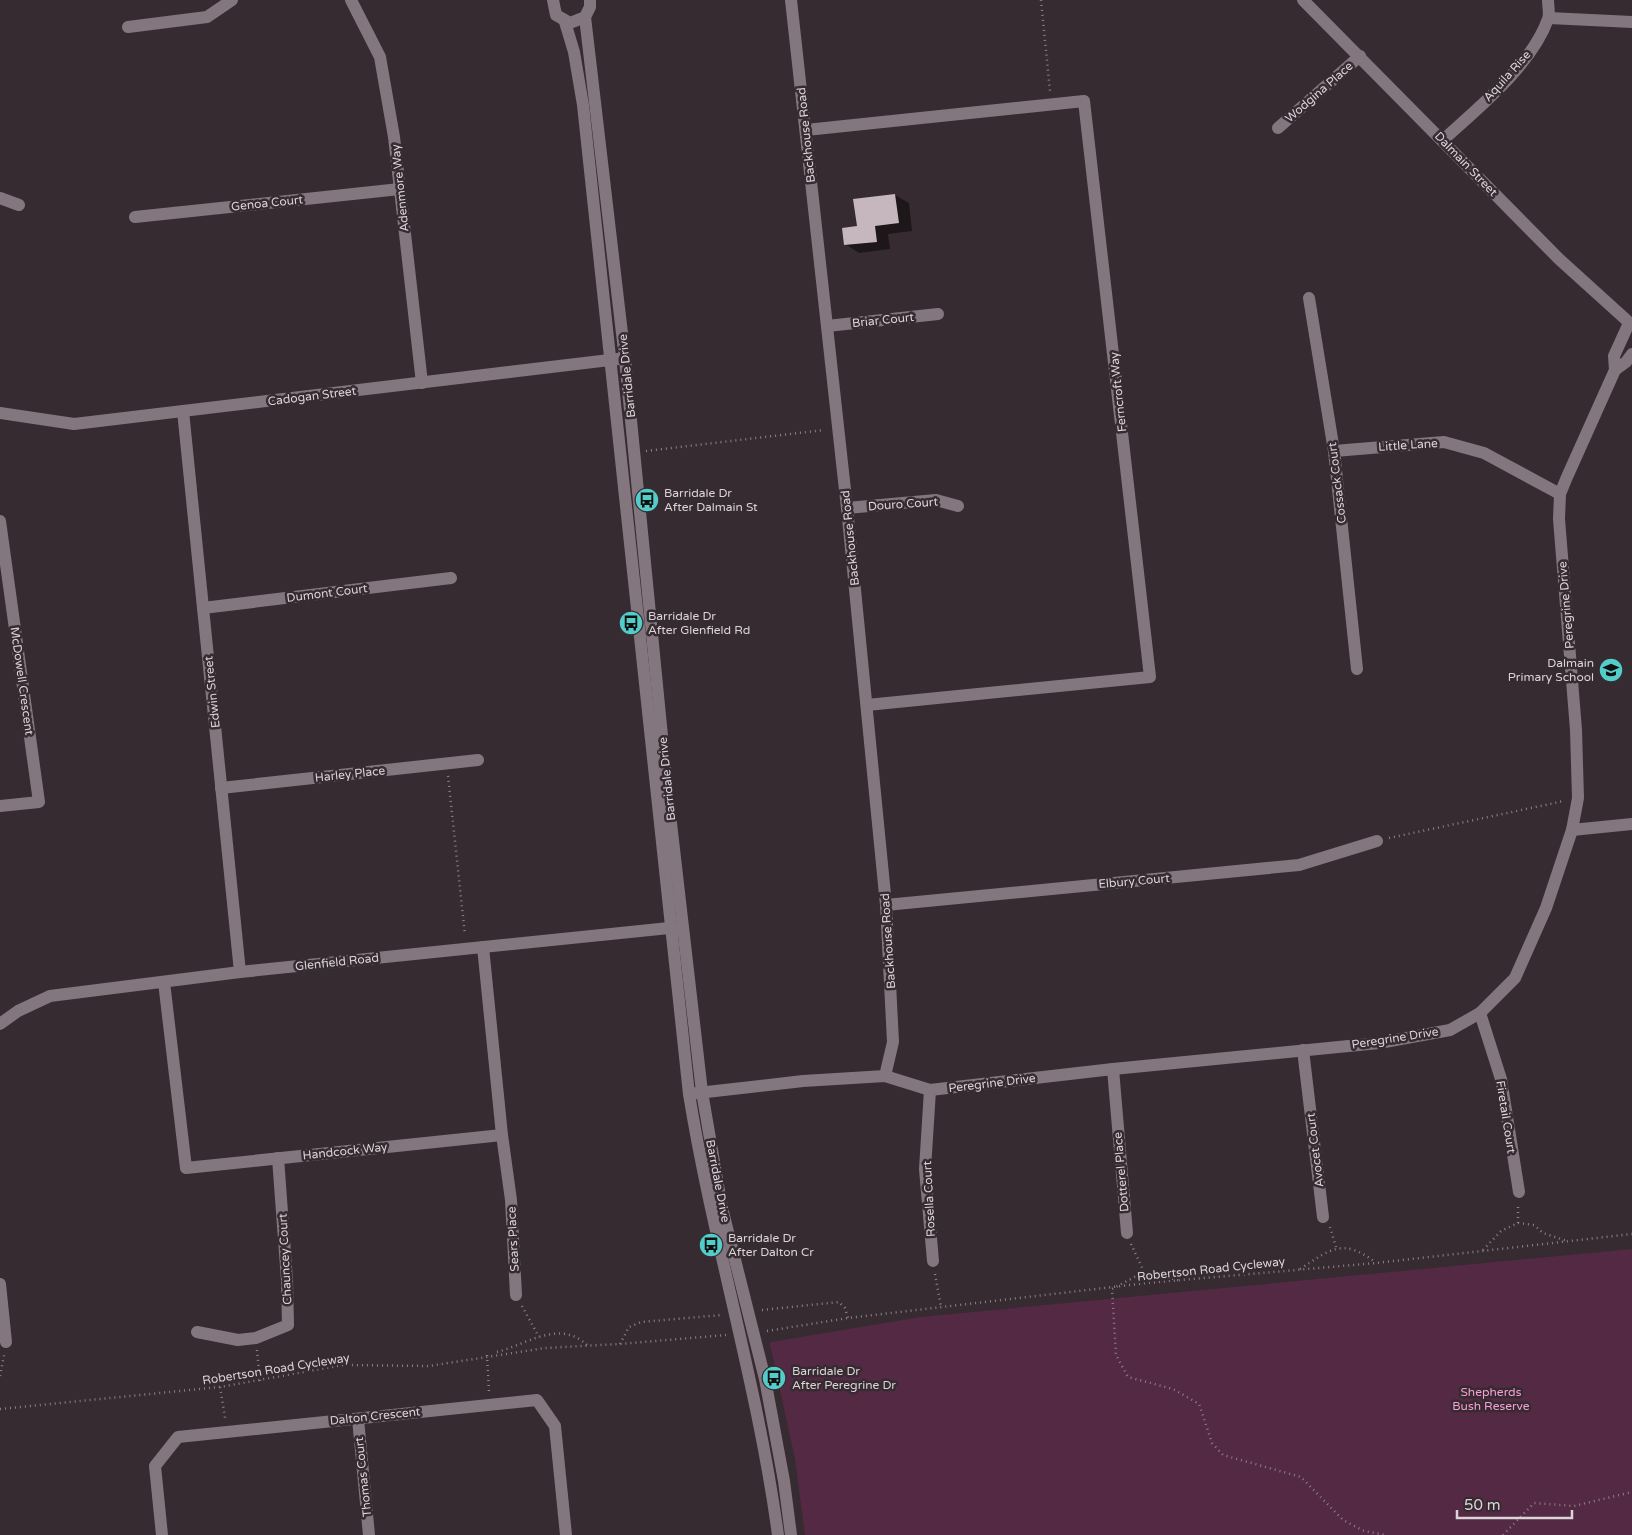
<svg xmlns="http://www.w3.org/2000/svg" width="1632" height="1535" font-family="'Varela Round',sans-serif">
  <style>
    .green { fill: #532944 }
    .shadow { fill: #0007 }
    .building { fill: #c6b7bf }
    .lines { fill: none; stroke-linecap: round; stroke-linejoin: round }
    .path { stroke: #8b8287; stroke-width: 2.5; stroke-dasharray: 1 4; stroke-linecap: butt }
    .minor { stroke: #84767e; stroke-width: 12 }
    .labels { text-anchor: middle; stroke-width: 5; stroke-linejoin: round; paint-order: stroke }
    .street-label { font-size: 12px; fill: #dad3d7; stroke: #372b32 }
    .poi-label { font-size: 12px; fill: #dad3d7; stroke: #372b32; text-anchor: start }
    .park-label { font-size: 12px; fill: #f99ed8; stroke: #372b32 }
  </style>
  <rect width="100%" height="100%" fill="#372b32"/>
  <polygon class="green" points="1632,1249 1632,1535 805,1535 795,1459 770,1344 771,1342 920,1317"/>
  <polygon class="shadow" points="895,195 909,203 912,231 888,234 890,249 859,253 845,244 858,227"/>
  <polygon class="building" points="895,194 899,223 875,226 877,242 844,245 842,228 857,226 853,199"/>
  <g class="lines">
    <g class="path">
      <polyline points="1041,0 1050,91"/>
      <polyline points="646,451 824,430"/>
      <polyline points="448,776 465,935"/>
      <polyline points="1389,838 1564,801"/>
      <polyline points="1518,1223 1518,1205"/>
      <polyline points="1330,1227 1336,1247"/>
      <polyline points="1131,1244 1144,1272"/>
      <polyline points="1483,1250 1501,1231 1518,1223 1534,1225 1543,1233 1567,1241"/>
      <path d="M1300,1269C1330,1250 1342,1237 1375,1262"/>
      <polyline points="935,1274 941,1307"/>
      <polyline points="1178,1280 1144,1272 1112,1289 1116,1355 1128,1377 1173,1389 1199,1404 1212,1443 1223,1455 1301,1477 1343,1520 1364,1531 1386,1535"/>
      <polyline points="522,1306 539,1337"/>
      <polyline points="762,1310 839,1302 845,1308 848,1318"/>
      <polyline points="767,1331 848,1318 1147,1283 1376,1263 1632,1234"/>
      <polyline points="620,1344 629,1327 641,1322 722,1315"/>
      <polyline points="257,1350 260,1381"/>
      <path d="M497,1352C528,1344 559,1319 587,1345"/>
      <polyline points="487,1355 489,1392"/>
      <polyline points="0,1376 4,1355"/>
      <polyline points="220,1387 225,1418"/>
      <polyline points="0,1409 220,1387 343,1365 429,1366 545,1348 620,1344 726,1335"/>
      <polyline points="1503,1535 1534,1503 1574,1506 1632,1492"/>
    </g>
    <g class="minor">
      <polyline points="351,0 380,57 394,137 422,383"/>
      <polyline points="553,0 556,15 570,23 585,17 590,7 590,0"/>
      <polyline points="791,0 847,508 886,905 893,1042 885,1076"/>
      <polyline points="1303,0 1559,259 1632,325"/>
      <polyline points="585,17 625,359 668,797 702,1092 722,1208 765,1379 784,1481 791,1535"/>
      <polyline points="1549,18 1632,22"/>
      <path d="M565,22L574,52L583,105L689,1094C713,1242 758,1386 778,1535"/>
      <polyline points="128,27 207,17 232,0"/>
      <polyline points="1278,128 1360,56"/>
      <polyline points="806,130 1084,101 1150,677 867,705"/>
      <path d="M1443,140C1479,107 1531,66 1548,19C1550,14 1548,6 1548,0"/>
      <polyline points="0,198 19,205"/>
      <polyline points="135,217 400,189"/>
      <polyline points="1309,298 1334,451 1357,669"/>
      <polyline points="827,326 938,314"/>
      <polyline points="1615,370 1626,362 1632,354"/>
      <polyline points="183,411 240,972"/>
      <polyline points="0,413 74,424 618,359"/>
      <polyline points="1334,451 1444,442 1484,453 1560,494"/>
      <polyline points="847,508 936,500 958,506"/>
      <polyline points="0,521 39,802 0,806"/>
      <polyline points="203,608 451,578"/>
      <polyline points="221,788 478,760"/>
      <polyline points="1572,830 1632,824"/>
      <polyline points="886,905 1299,865 1377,841"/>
      <polyline points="164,982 186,1168 502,1135 483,947"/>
      <polyline points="1480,1013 1501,1079 1519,1192"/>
      <polyline points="0,1024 18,1011 50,996 240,972 679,927"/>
      <polyline points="1303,1050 1323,1217"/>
      <polyline points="1113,1069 1127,1233"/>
      <polyline points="930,1090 925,1169 933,1261"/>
      <polyline points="689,1094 803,1081 885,1076 930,1090 1113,1069 1379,1043 1450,1030 1480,1013 1515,978 1546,908 1572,830 1578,798 1576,730 1559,519 1560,494 1567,477 1615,370 1614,356 1629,323"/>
      <polyline points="502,1135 511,1200 516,1295"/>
      <polyline points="0,1284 6,1342"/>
      <polyline points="197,1332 238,1340 256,1338 288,1325 287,1280 278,1158"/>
      <polyline points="358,1419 369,1535"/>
      <polyline points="162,1535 155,1466 178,1437 537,1400 555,1426 566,1535"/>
    </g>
  </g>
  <defs>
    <g id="bus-disc" transform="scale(1.25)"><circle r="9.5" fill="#53cdc9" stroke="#372b32"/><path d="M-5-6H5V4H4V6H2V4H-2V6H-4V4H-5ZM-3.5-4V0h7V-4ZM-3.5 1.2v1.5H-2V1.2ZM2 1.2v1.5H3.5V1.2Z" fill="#111"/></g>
    <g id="school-disc" transform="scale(1.25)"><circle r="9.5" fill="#53cdc9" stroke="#372b32"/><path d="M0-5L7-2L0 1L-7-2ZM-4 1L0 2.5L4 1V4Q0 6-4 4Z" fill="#111"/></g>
  </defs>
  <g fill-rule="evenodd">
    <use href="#bus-disc" x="647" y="500"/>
    <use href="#bus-disc" x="631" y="623"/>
    <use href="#school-disc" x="1611" y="670"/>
    <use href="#bus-disc" x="711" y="1245"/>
    <use href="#bus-disc" x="774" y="1378"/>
  </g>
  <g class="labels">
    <g class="street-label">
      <text transform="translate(1507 76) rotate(-48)" y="4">Aquila Rise</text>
      <text transform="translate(1319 92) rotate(-41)" y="4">Wodgina Place</text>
      <text transform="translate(806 135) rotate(-96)" y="4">Backhouse Road</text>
      <text transform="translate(1466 164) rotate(46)" y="4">Dalmain Street</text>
      <text transform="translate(400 188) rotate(-96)" y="4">Adenmore Way</text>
      <text transform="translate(267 203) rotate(-6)" y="4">Genoa Court</text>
      <text transform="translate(883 320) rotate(-6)" y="4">Briar Court</text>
      <text transform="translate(627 376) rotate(-96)" y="4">Barridale Drive</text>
      <text transform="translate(1118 392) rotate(-96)" y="4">Ferncroft Way</text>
      <text transform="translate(312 396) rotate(-7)" y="4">Cadogan Street</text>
      <text transform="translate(1408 445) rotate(-4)" y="4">Little Lane</text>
      <text transform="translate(1337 483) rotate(-97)" y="4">Cossack Court</text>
      <text transform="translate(903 504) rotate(-4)" y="4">Douro Court</text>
      <text transform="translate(850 538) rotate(-96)" y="4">Backhouse Road</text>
      <text transform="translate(327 593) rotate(-7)" y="4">Dumont Court</text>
      <text transform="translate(1566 605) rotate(-95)" y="4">Peregrine Drive</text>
      <text transform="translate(22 681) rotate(82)" y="4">McDowell Crescent</text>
      <text transform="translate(212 692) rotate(-96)" y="4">Edwin Street</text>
      <text transform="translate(350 774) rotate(-6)" y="4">Harley Place</text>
      <text transform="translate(667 779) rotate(-96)" y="4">Barridale Drive</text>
      <text transform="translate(1134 881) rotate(-5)" y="4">Elbury Court</text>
      <text transform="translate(888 941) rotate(-94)" y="4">Backhouse Road</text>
      <text transform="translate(337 962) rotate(-6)" y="4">Glenfield Road</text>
      <text transform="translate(1395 1038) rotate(-9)" y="4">Peregrine Drive</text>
      <text transform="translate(992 1083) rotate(-7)" y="4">Peregrine Drive</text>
      <text transform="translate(1506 1117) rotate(81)" y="4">Firetail Court</text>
      <text transform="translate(1315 1150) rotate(-97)" y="4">Avocet Court</text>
      <text transform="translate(345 1151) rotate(-6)" y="4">Handcock Way</text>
      <text transform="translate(1121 1172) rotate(-95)" y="4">Dotterel Place</text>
      <text transform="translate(718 1181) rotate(79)" y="4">Barridale Drive</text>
      <text transform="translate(929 1199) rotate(-93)" y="4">Rosella Court</text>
      <text transform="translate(513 1239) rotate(-93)" y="4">Sears Place</text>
      <text transform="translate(285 1259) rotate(-93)" y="4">Chauncey Court</text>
      <text transform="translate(1211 1269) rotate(-6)" y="4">Robertson Road Cycleway</text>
      <text transform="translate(276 1369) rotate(-9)" y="4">Robertson Road Cycleway</text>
      <text transform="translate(375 1416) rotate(-6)" y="4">Dalton Crescent</text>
      <text transform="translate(363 1477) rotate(-96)" y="4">Thomas Court</text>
    </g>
    <g class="poi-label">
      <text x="664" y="497">Barridale Dr<tspan x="664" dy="14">After Dalmain St</tspan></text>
      <text x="648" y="620">Barridale Dr<tspan x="648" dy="14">After Glenfield Rd</tspan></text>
      <text x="1594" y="667" text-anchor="end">Dalmain<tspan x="1594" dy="14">Primary School</tspan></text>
      <text x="728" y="1242">Barridale Dr<tspan x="728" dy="14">After Dalton Cr</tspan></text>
      <text x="792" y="1375">Barridale Dr<tspan x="792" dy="14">After Peregrine Dr</tspan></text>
    </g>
    <g class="park-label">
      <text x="1491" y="1396">Shepherds<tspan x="1491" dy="14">Bush Reserve</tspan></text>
    </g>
  </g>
  <path d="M1457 1510v8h115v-8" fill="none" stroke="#dad3d7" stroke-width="2.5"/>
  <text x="1464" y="1510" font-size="15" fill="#dad3d7" stroke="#372b32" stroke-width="4" paint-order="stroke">50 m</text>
</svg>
